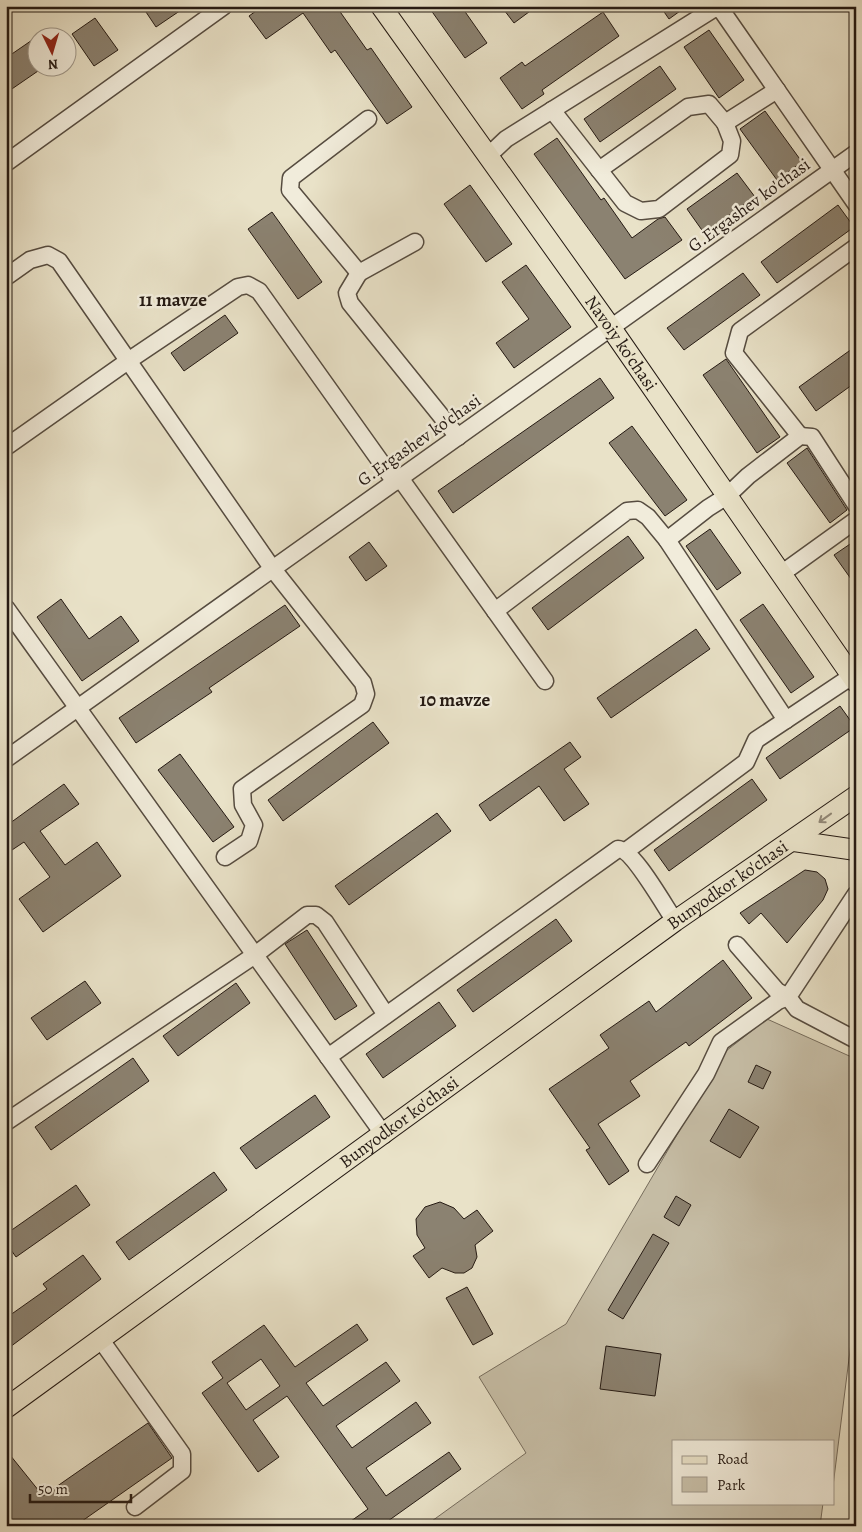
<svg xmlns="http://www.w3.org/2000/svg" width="862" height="1532" font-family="Alegreya,serif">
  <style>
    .green { fill: #c8c0a9; stroke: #766d5e }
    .building { fill: #8b8271; stroke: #251a13; fill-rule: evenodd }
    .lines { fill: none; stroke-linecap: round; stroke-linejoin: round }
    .minor-casing { stroke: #564c40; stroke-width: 19 }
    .major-casing { stroke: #251a13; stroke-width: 22 }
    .minor { stroke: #f1ecdb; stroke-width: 16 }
    .major { stroke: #e9e2c8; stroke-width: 20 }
    .oneway { stroke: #918877 }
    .labels { text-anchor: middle; stroke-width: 5; stroke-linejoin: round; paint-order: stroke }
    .street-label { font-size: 18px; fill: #251a13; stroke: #f1ecdb }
    .neighbourhood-label { font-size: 19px; font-weight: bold; fill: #251a13; stroke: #f1ecdb }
  </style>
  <rect width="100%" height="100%" fill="#e9e2c8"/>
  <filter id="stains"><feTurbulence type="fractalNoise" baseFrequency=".004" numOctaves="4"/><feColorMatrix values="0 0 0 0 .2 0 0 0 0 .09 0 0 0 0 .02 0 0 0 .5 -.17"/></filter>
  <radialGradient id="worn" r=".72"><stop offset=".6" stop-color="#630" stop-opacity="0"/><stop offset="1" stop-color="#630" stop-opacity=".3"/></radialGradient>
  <polygon class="green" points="767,1019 856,1059 856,1303 833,1486 833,1441 673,1441 673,1503 823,1503 820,1526 425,1526 526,1453 479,1377 566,1324 726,1051"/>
  <g class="building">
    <polygon points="142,6 187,6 156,27"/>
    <polygon points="263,6 336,6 367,50 371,48 412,107 387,124 335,50 331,53 303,13 266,39 249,16"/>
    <polygon points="428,6 461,6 487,43 465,58"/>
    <polygon points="501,6 537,6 514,23"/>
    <polygon points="660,6 687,6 669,19"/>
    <polygon points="603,12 619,36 542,90 544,94 522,109 500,78 522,62 525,66"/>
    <polygon points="95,18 118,50 94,66 72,34"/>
    <polygon points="709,30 744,80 719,98 684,47"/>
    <polygon points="38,36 38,71 6,93 6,58"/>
    <polygon points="660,66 676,89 600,142 584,119"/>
    <polygon points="765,111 802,162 777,180 740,129"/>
    <polygon points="557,138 601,200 604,198 632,238 658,219 665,217 682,240 625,279 534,154"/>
    <polygon points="737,173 755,197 704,233 687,209"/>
    <polygon points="470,185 512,244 486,262 444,204"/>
    <polygon points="838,205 854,227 777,283 761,262"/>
    <polygon points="272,212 322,282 298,299 248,229"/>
    <polygon points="526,265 571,327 514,368 496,343 529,319 502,282"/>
    <polygon points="743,273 760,295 684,350 667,328"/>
    <polygon points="225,315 238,333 184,371 171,353"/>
    <polygon points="856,346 856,382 816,411 799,387"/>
    <polygon points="726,359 780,437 757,453 703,375"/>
    <polygon points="600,378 614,398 453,513 438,491"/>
    <polygon points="632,426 687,500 665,516 609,443"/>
    <polygon points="807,448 847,510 830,523 787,463"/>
    <polygon points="710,529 741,573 717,590 686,546"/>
    <polygon points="628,536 644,558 548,630 532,608"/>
    <polygon points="856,540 856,586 834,555"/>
    <polygon points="369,542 387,566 366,581 349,557"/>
    <polygon points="61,599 89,639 121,616 139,641 82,681 37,617"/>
    <polygon points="763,604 814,677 791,693 740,620"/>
    <polygon points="285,605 300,626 209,688 212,692 136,743 119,718"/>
    <polygon points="696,629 710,649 611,718 597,698"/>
    <polygon points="840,706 855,727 780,779 766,758"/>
    <polygon points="373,722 389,743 283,821 268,800"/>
    <polygon points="570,742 581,757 564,769 589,804 564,821 539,786 490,821 479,805"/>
    <polygon points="180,754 234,827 213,842 158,770"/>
    <polygon points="752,779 767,800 669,871 654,850"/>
    <polygon points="64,784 79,804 40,831 65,865 97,842 121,876 43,932 19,899 50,877 24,842 6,854 6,826"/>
    <polygon points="437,813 451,831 349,905 335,886"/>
    <polygon points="805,870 817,872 825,879 828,889 823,900 787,943 761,913 749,924 740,913"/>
    <polygon points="556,919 572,941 473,1012 457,990"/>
    <polygon points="307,930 357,1006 335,1020 285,944"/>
    <polygon points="723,960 752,998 689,1046 686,1042 630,1081 640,1096 598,1124 629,1171 609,1185 586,1150 590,1148 549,1089 609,1048 600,1035 649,1001 656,1012"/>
    <polygon points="85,981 101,1003 47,1040 31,1018"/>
    <polygon points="236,983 250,1003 178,1056 163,1036"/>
    <polygon points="439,1002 456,1026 383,1078 366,1054"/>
    <polygon points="133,1058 149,1081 51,1150 35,1127"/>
    <polygon points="756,1065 771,1072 763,1089 748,1082"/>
    <polygon points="315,1095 330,1117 256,1169 240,1148"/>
    <polygon points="729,1109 759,1127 740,1158 710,1141"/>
    <polygon points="214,1172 227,1190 129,1260 116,1242"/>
    <polygon points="76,1185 90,1205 16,1257 6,1243 6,1234"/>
    <polygon points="676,1196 691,1205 679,1226 664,1217"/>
    <polygon points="440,1202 454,1208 464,1219 477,1210 493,1231 475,1245 477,1257 472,1268 464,1273 455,1273 442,1268 429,1278 413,1256 425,1248 417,1235 416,1219 425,1207"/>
    <polygon points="653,1234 669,1243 623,1319 608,1310"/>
    <polygon points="83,1255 101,1279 6,1350 6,1318 47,1289 43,1284"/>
    <polygon points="467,1287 493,1334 473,1345 446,1298"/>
    <path d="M357,1324L368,1340L306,1383L323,1406L386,1362L400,1381L336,1426L352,1448L416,1402L431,1423L366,1468L386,1496L449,1452L461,1469L381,1526H344L368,1509L287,1396L253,1420L279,1457L258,1472L202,1393L223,1378L212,1362L264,1325L295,1367ZM261,1359L280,1386L246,1410L227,1383Z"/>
    <polygon points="606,1346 661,1354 655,1396 600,1389"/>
    <polygon points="148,1423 172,1458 75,1526 6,1526 6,1450 43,1496"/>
  </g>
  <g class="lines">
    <g class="minor-casing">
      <g id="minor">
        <polyline points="552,110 625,203 641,211 659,209 730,155 732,141 725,123 777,90"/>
        <polyline points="368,119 291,178 290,190 359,273 415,242"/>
        <polyline points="488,156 506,139 715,8 722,11 856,204"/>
        <polyline points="6,163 224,6"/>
        <polyline points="599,170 688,107 709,104 725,123"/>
        <polyline points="359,273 347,293 350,303 458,437"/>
        <polyline points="6,277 30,260 48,255 59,261 272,568 363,683 366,694 362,705 242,789 243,805 254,825 249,841 225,857"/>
        <polyline points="800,436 734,353 740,331 856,247"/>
        <polyline points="6,447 128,361 238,287 248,285 259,291 395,482"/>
        <polyline points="400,478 545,681"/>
        <polyline points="781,574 856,520"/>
        <polyline points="6,608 384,1135"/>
        <polyline points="495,611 627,511 638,510 648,517 667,540"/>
        <polyline points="786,720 667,540 708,508 727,496 748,476 800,436 812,437 856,505"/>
        <polyline points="6,759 856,153"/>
        <polyline points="626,851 746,762 756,740 852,676"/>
        <polyline points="856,894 788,997 797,1009 856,1040"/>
        <path d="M328,1057L618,849C633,849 665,907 675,921"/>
        <polyline points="6,1122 255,955 307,915 316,915 325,922 386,1015"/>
        <polyline points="647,1164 706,1074 721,1042 778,1001 788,997 777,991 737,945"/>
        <polyline points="101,1340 182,1454 182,1471 135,1507"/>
      </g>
    </g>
    <g class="major-casing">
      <g id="major">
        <path id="s1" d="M381,6L611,328L856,682"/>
        <polyline points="794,841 856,850"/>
        <path id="s2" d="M6,1408L675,921L856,796"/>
      </g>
    </g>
    <use href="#minor" class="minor"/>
    <use href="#major" class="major"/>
  </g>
  <defs><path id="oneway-shaft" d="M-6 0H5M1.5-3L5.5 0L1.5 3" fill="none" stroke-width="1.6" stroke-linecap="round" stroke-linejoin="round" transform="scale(1.25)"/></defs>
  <use class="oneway" href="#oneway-shaft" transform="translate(825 818) rotate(144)"/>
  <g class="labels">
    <g class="street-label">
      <text transform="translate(749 205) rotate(-36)" y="6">G.Ergashev ko'chasi</text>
      <text dy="6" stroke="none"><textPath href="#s1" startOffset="414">Navoiy ko'chasi</textPath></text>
      <text transform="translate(419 440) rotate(-35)" y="6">G.Ergashev ko'chasi</text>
      <text dy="6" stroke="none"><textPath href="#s2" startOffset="891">Bunyodkor ko'chasi</textPath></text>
      <text dy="6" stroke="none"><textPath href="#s2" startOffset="486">Bunyodkor ko'chasi</textPath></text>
    </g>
    <g class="neighbourhood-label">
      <text x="173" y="306">11 mavze</text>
      <text x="455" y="706">10 mavze</text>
    </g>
  </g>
  <rect width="862" height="1532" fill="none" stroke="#e9e2c8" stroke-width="25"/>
  <rect x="8" y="8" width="847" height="1517" fill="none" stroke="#251a13" stroke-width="2.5"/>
  <rect x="12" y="12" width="837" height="1507" fill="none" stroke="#251a13"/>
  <rect x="672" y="1440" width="162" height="65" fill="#f1ecdb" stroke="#9f988b"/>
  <rect x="682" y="1456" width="25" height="8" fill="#e9e2c8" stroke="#9f988b"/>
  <text x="717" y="1464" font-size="15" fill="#251a13">Road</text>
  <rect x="682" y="1477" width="25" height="15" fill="#c8c0a9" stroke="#9f988b"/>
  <text x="717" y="1490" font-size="15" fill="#251a13">Park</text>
  <g transform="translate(52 52) rotate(175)"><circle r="24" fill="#f1ecdb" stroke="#9f988b"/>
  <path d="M0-4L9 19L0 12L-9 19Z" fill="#8f2418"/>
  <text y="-8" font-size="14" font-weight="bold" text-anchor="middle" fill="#251a13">N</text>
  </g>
  <path d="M30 1494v8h101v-8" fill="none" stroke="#251a13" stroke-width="2.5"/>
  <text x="38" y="1494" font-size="15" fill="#251a13" stroke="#f1ecdb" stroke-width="4" paint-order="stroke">50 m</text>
  <rect width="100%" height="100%" filter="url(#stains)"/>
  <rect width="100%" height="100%" fill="url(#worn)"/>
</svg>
